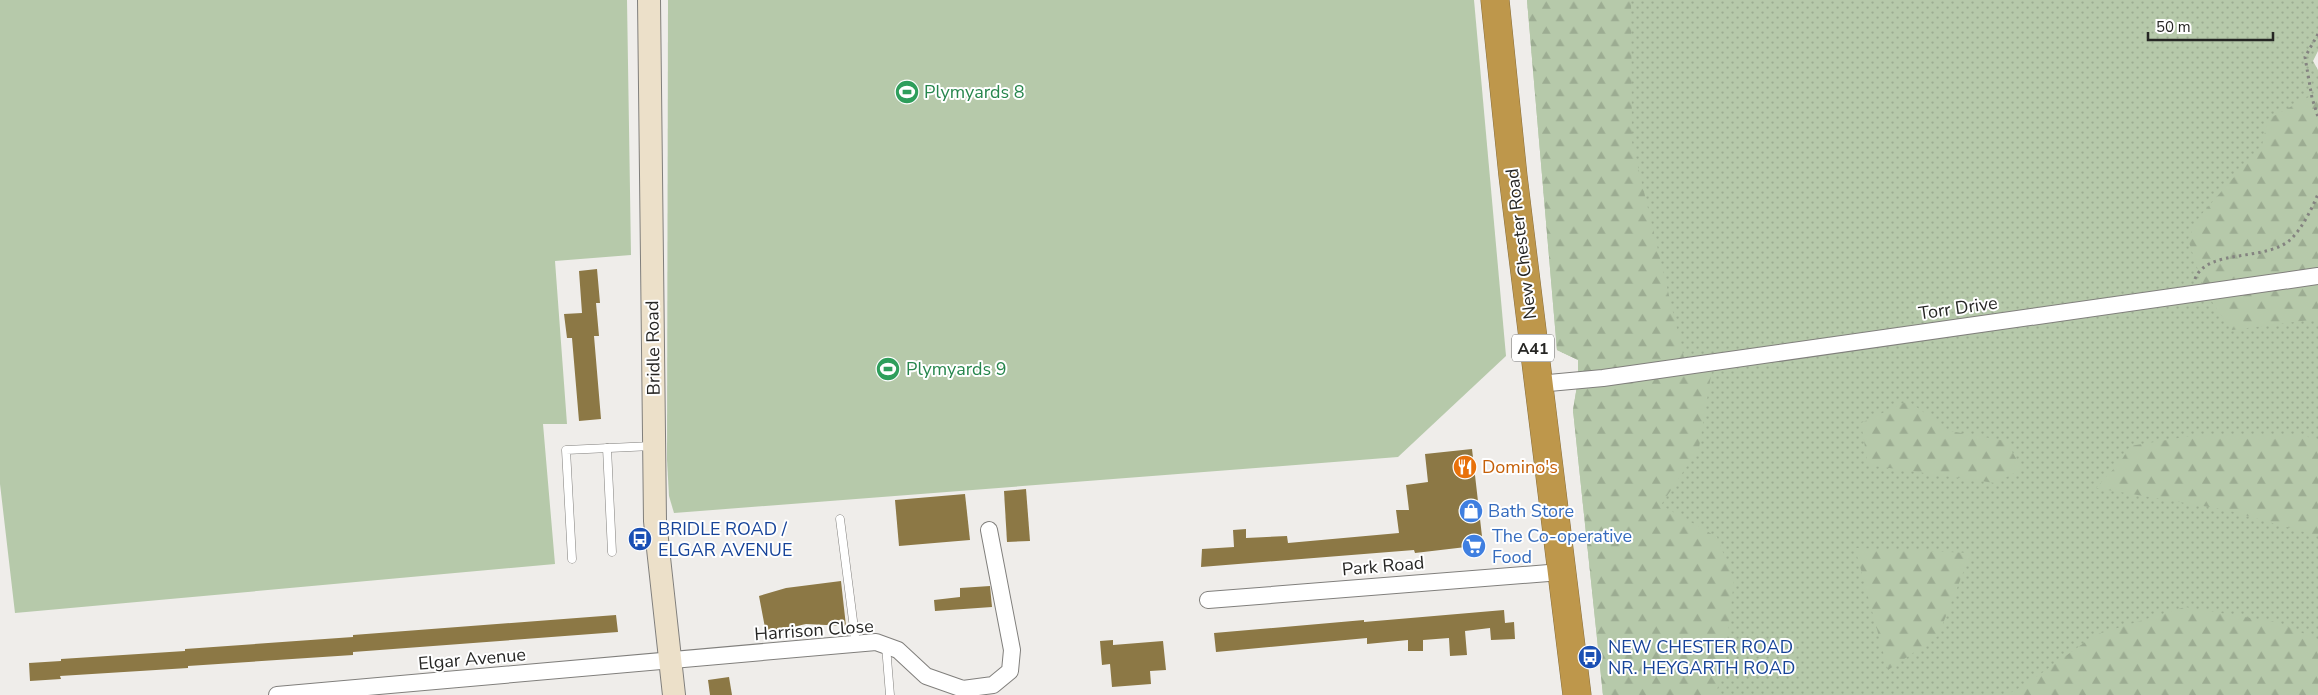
<svg xmlns="http://www.w3.org/2000/svg" width="2318" height="695" font-family="'Nunito Sans',sans-serif">
  <style>
    .grass { fill: url(#grass-dots) }
    .forest { fill: url(#forest-firs) }
    .park { fill: #b6c9aa }
    .building { fill: #8c7845 }
    .lines { fill: none; stroke-linecap: round; stroke-linejoin: round }
    .lane-casing { stroke: #807f7c; stroke-width: 9 }
    .street-casing { stroke: #807f7c; stroke-width: 18 }
    .secondary-casing { stroke: #807f7c; stroke-width: 24 }
    .highway-casing { stroke: #896f3d; stroke-width: 29 }
    .path { stroke: #848380; stroke-width: 3; stroke-dasharray: 2.5 4; stroke-linecap: butt }
    .lane { stroke: #fff; stroke-width: 8 }
    .street { stroke: #fff; stroke-width: 16 }
    .secondary { stroke: #ece0c9; stroke-width: 22 }
    .highway { stroke: #be974b; stroke-width: 28 }
    .labels { text-anchor: middle; stroke-width: 4; stroke-linejoin: round; paint-order: stroke }
    .shield { fill: #fff; stroke: #676766; stroke-width: 1 }
    .shield-label { font-size: 16px; font-weight: bold; fill: #262624 }
    .leisure-label { font-size: 18px; fill: #27864d; stroke: #fff; text-anchor: start }
    .street-label { font-size: 18px; fill: #262624; stroke: #fff }
    .food-label { font-size: 18px; fill: #c56008; stroke: #fff; text-anchor: start }
    .shop-label { font-size: 18px; fill: #366cbe; stroke: #fff; text-anchor: start }
    .transit-label { font-size: 18px; fill: #164399; stroke: #fff; text-anchor: start }
  </style>
  <defs>
    <pattern id="grass-dots" width="8" height="8" patternUnits="userSpaceOnUse" patternTransform="scale(1.25)"><rect width="8" height="8" fill="#b6c9aa"/><path d="M2 2h.1M6 6h.1" fill="none" stroke="#9cac92" stroke-width="1.8" stroke-linecap="round"/></pattern>
    <pattern id="forest-firs" width="22" height="20" patternUnits="userSpaceOnUse" patternTransform="scale(1.25)"><rect width="22" height="20" fill="#b6c9aa"/><path d="M5 1l3.5 6h-7zM16 11l3.5 6h-7z" fill="#9cac92"/></pattern>
  </defs>
  <rect width="100%" height="100%" fill="#efedea"/>
  <polygon class="grass" points="1527,0 2318,0 2318,51 2313,61 2318,70 2318,695 1603,695 1573,410 1578,380 1578,360 1557,350"/>
  <g class="forest">
    <polygon points="1527,0 1631,0 1632,142 1686,366 1713,363 1699,448 1661,505 1717,537 1734,580 1726,651 1716,695 1603,695 1573,410 1578,380 1578,360 1557,350"/>
    <polygon points="2318,92 2318,319 2232,330 2205,292 2188,239 2200,216 2262,145 2268,119"/>
    <polygon points="1908,401 1950,431 2006,441 2022,469 1995,483 1868,465 1861,423"/>
    <polygon points="2203,434 2307,436 2318,444 2318,536 2227,510 2096,488 2121,461 2130,446"/>
    <polygon points="1855,548 1971,553 1938,636 1888,670"/>
    <polygon points="2185,607 2280,623 2318,640 2318,695 2006,695 2025,685 2095,635"/>
  </g>
  <g class="park">
    <polygon points="0,0 627,0 631,255 555,261 567,424 543,424 555,564 15,613 0,484"/>
    <polygon points="668,0 1474,0 1506,356 1398,457 674,513 669,496 667,460"/>
  </g>
  <g class="building">
    <polygon points="597,269 600,303 596,303 599,336 594,336 601,419 579,421 572,338 567,338 564,314 582,313 579,271"/>
    <polygon points="1472,449 1483,545 1415,553 1414,550 1201,567 1202,549 1234,547 1233,530 1246,529 1246,538 1287,536 1288,543 1399,533 1396,510 1409,510 1406,485 1428,482 1425,454"/>
    <polygon points="1026,489 1030,541 1007,542 1004,491"/>
    <polygon points="965,494 970,540 899,546 895,500"/>
    <polygon points="841,581 846,626 806,624 766,633 759,596 786,588"/>
    <polygon points="990,586 992,607 935,611 934,600 960,597 960,588"/>
    <polygon points="1504,610 1505,623 1514,622 1515,639 1491,640 1490,628 1465,631 1467,655 1450,656 1449,638 1423,640 1423,651 1408,651 1408,640 1367,644 1367,638 1216,652 1214,633 1364,620 1364,622"/>
    <polygon points="616,615 618,632 353,652 353,655 188,666 188,668 60,676 61,679 30,681 29,663 61,661 61,659 185,651 185,649 353,637 353,635"/>
    <polygon points="1113,640 1113,645 1163,641 1166,670 1150,671 1151,684 1112,687 1110,664 1102,665 1100,641"/>
    <polygon points="729,677 732,695 710,695 708,680"/>
  </g>
  <g class="lines">
    <g class="lane-casing">
      <g id="lane">
        <polyline points="607,448 612,552"/>
        <polyline points="840,519 856,644"/>
        <polyline points="572,559 566,450 652,446"/>
        <polyline points="886,646 890,695"/>
      </g>
    </g>
    <g class="street-casing">
      <g id="street">
        <polyline points="1538,384 1603,378 2318,276"/>
        <polyline points="1208,600 1561,572"/>
        <polyline points="277,695 876,642 898,650 926,676 963,689 993,685 1010,671 1012,650 989,530"/>
      </g>
    </g>
    <g class="secondary-casing">
      <polyline id="secondary" points="649,0 655,521 674,695"/>
    </g>
    <g class="highway-casing">
      <polyline id="highway" points="1495,0 1513,176 1577,695"/>
    </g>
    <g class="path">
      <polyline points="2318,34 2305,57 2312,98 2318,117"/>
      <path d="M2195,279C2207,247 2270,263 2293,237C2304,225 2312,208 2318,194"/>
    </g>
    <use href="#lane" class="lane"/>
    <use href="#street" class="street"/>
    <use href="#secondary" class="secondary"/>
    <use href="#highway" class="highway"/>
  </g>
  <defs>
    <g id="stadium-disc" transform="scale(1.25)"><circle r="9.5" fill="#2e9e5b" stroke="#fff"/><path d="M0-5a6.5 5 0 1 0 0 10a6.5 5 0 1 0 0-10ZM-3.5-1.8h7v3.6h-7Z" fill="#fff"/></g>
    <g id="restaurant-disc" transform="scale(1.25)"><circle r="9.5" fill="#e8710a" stroke="#fff"/><path d="M-5-6h1v4h1v-4h1v4h1v-4h1v5L-1.5 .5V6h-2V.5L-5-1ZM5-6V6H3V1.5H1.5Q1.5-4 5-6Z" fill="#fff"/></g>
    <g id="shop-disc" transform="scale(1.25)"><circle r="9.5" fill="#3f7fe0" stroke="#fff"/><path d="M-5-2.5h2.3a2.7 3.5 0 0 1 5.4 0H5L5.5 6h-11ZM-1.5-2.5h3a1.5 2.3 0 0 0-3 0Z" fill="#fff"/></g>
    <g id="bus-disc" transform="scale(1.25)"><circle r="9.5" fill="#1a4fb4" stroke="#fff"/><path d="M-5-6H5V4H4V6H2V4H-2V6H-4V4H-5ZM-3.5-4V0h7V-4ZM-3.5 1.2v1.5H-2V1.2ZM2 1.2v1.5H3.5V1.2Z" fill="#fff"/></g>
    <g id="supermarket-disc" transform="scale(1.25)"><circle r="9.5" fill="#3f7fe0" stroke="#fff"/><path d="M-6-5.5h2.5l.6 2H6L4.5 2H-2.5L-4.4-4H-6ZM-1.5 3.2a1.3 1.3 0 1 0 .1 0ZM3 3.2a1.3 1.3 0 1 0 .1 0Z" fill="#fff"/></g>
  </defs>
  <g fill-rule="evenodd">
    <use href="#stadium-disc" x="907" y="92"/>
    <use href="#stadium-disc" x="888" y="369"/>
    <use href="#restaurant-disc" x="1465" y="467"/>
    <use href="#shop-disc" x="1471" y="511"/>
    <use href="#bus-disc" x="640" y="539"/>
    <use href="#supermarket-disc" x="1474" y="546"/>
    <use href="#bus-disc" x="1590" y="657"/>
  </g>
  <g class="labels">
    <rect class="shield" x="1512" y="334.5" width="42" height="27" rx="4"/>
    <g class="shield-label">
      <text x="1533" y="354">A41</text>
    </g>
    <g class="leisure-label">
      <text x="924" y="98">Plymyards 8</text>
      <text x="906" y="375">Plymyards 9</text>
    </g>
    <g class="street-label">
      <text transform="translate(1521 244) rotate(-97)" y="6">New Chester Road</text>
      <text transform="translate(1958 308) rotate(-8)" y="6">Torr Drive</text>
      <text transform="translate(653 348) rotate(-91)" y="6">Bridle Road</text>
      <text transform="translate(1383 566) rotate(-5)" y="6">Park Road</text>
      <text transform="translate(814 630) rotate(-4)" y="6">Harrison Close</text>
      <text transform="translate(472 659) rotate(-5)" y="6">Elgar Avenue</text>
    </g>
    <g class="food-label">
      <text x="1482" y="473">Domino's</text>
    </g>
    <g class="shop-label">
      <text x="1488" y="517">Bath Store</text>
      <text x="1492" y="542">The Co-operative<tspan x="1492" dy="21">Food</tspan></text>
    </g>
    <g class="transit-label">
      <text x="658" y="535">BRIDLE ROAD /<tspan x="658" dy="21">ELGAR AVENUE</tspan></text>
      <text x="1608" y="653">NEW CHESTER ROAD<tspan x="1608" dy="21">NR. HEYGARTH ROAD</tspan></text>
    </g>
  </g>
  <path d="M2148 32v8h125v-8" fill="none" stroke="#262624" stroke-width="2.5"/>
  <text x="2156" y="32" font-size="15" fill="#262624" stroke="#ffffff" stroke-width="4" paint-order="stroke">50 m</text>
</svg>
